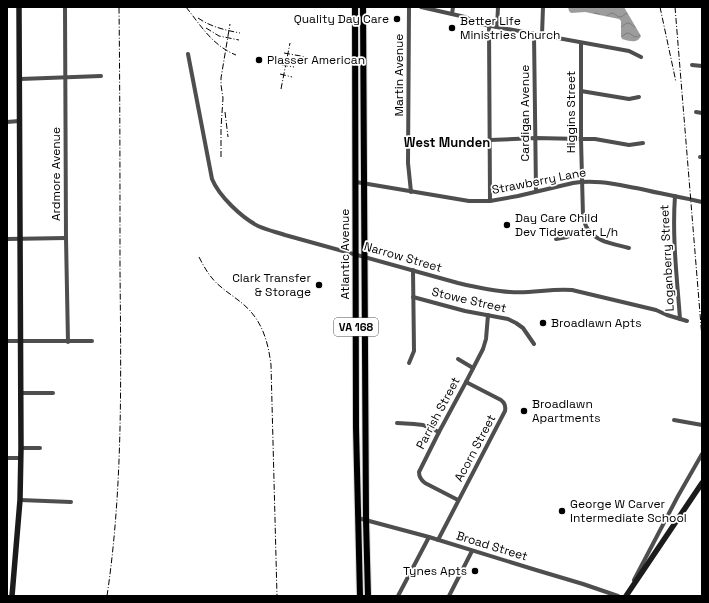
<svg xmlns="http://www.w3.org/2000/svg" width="709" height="603" font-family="'Space Grotesk',sans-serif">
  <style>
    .water { fill: url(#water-waves) }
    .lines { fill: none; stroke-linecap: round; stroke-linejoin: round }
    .primary-casing { stroke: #dbdbdb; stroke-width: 8 }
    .street { stroke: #4e4e4e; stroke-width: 4 }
    .secondary { stroke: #1b1b1b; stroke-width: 5.5 }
    .primary { stroke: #000; stroke-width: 6 }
    .rail { stroke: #000; stroke-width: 1; stroke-dasharray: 6 2 1 2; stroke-linecap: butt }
    .poi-dot { fill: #000; stroke: #fff; stroke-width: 1.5 }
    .labels { text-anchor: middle; stroke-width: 3.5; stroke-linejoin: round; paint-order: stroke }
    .shield { fill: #fff; stroke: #4c4c4c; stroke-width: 1 }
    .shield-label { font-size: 11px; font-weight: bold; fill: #000 }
    .poi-label { font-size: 12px; fill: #000; stroke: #fff; text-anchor: start }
    .street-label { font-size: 12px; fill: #000; stroke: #fff }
    .neighbourhood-label { font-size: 13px; font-weight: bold; fill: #000; stroke: #fff }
  </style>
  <defs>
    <pattern id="water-waves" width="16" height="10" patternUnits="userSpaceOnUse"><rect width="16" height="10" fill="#9c9c9c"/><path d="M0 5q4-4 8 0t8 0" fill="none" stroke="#7d7d7d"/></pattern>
  </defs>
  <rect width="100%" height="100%" fill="#fff"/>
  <path class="water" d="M568,7H624L641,36C637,44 629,41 622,39L621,36V21L619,19L585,12L571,13L569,11Z"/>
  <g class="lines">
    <g class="primary-casing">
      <g id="primary">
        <polyline points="355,7 356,427 360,596"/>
        <polyline points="363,7 366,520 368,596"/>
      </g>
    </g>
    <g class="street">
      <polyline points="65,7 66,238 68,342"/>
      <polyline points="409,7 408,163 411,192"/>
      <polyline points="421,7 465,17 480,24 629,51 641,57"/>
      <polyline points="452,14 453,7"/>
      <polyline points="489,26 490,201"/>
      <polyline points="497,27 498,7"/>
      <polyline points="534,34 536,191"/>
      <polyline points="542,35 543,7"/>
      <path d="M581,43V139L583,216C584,220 585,225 587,228C595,242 615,244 629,248"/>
      <path d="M188,54L212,179C219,196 241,217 258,226C267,230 276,232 285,235L458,283C475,287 492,291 510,292C531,294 551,288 572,290L656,310L667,315L687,321"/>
      <polyline points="692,65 702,66"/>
      <polyline points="20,79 101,76"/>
      <polyline points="581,91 629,99 639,97"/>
      <polyline points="696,112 702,113"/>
      <polyline points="7,122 19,121"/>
      <polyline points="490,140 536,138 581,139 595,139 629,145 643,143"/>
      <polyline points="700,157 702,157"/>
      <path d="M356,182L469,201H490L518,196L573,183C596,179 618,185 641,189C661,194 682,197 702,202"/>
      <path d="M675,196C672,237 677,278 680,319"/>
      <polyline points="7,239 66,238"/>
      <polyline points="556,239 567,237 587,228"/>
      <polyline points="413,297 465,311 508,319 516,323 523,328 534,344"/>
      <polyline points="7,341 92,341"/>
      <polyline points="458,359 473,368"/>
      <polyline points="409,363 414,351 413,270"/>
      <polyline points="21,393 53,393"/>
      <polyline points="674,420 702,425"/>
      <polyline points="397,423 414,424 423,425 439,432"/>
      <polyline points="21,448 40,448"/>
      <polyline points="7,458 21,458"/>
      <polyline points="20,500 71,502"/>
      <path d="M458,500L425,483C421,480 419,477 419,472L439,432L466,382L483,349L486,339L488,315"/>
      <polyline points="358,518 429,537 536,570 583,584 618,596"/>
      <path d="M438,540L505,411C506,406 505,403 501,400L466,382"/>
      <polyline points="634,580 678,496 702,454"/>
      <polyline points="398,596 429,537"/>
      <polyline points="449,596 472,551"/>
    </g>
    <g class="secondary">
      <polyline points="12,596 20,500 21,448 19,7"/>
      <polyline points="626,596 702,483"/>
    </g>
    <use href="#primary" class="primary"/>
    <g class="rail">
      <path d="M186,7C201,26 213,46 236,55"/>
      <polyline points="660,7 676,82"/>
      <polyline points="675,7 702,338"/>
      <path d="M198,18C211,27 225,30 240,33"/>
      <polyline points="206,28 219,36 239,40"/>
      <polyline points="284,53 306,57"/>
      <polyline points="282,65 294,67"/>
      <polyline points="280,74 292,77"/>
      <polyline points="281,89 290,43"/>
      <polyline points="225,112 228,137"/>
      <polyline points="221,157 221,128 223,98 221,85 221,78 230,24"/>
      <path d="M199,257C205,269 211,279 221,287C228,293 236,298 243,304C262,320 268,341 271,365L277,596"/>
      <path d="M107,596C123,488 121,379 120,270C120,182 120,95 119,7"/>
    </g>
  </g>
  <g class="poi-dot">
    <circle cx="397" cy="19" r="4"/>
    <circle cx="452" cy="28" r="4"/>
    <circle cx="259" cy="60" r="4"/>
    <circle cx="507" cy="225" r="4"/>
    <circle cx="319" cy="285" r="4"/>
    <circle cx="543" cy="323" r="4"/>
    <circle cx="524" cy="411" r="4"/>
    <circle cx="562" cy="511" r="4"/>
    <circle cx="475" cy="571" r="4"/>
  </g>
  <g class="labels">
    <rect class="shield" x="334" y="318" width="44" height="18" rx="3"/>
    <g class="shield-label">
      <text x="356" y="331">VA 168</text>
    </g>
    <g class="poi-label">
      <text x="389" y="23" text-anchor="end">Quality Day Care</text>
      <text x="460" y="25">Better Life<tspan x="460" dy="14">Ministries Church</tspan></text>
      <text x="267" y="64">Plasser American</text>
      <text x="515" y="222">Day Care Child<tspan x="515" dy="14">Dev Tidewater L/h</tspan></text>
      <text x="311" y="282" text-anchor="end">Clark Transfer<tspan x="311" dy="14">&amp; Storage</tspan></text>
      <text x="551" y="327">Broadlawn Apts</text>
      <text x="532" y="408">Broadlawn<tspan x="532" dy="14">Apartments</tspan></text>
      <text x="570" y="508">George W Carver<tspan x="570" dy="14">Intermediate School</tspan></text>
      <text x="467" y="575" text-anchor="end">Tynes Apts</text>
    </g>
    <g class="street-label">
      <text transform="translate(399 75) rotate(-90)" y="4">Martin Avenue</text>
      <text transform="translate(571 112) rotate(-90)" y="4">Higgins Street</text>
      <text transform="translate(525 113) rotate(-90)" y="4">Cardigan Avenue</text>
      <text transform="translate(56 174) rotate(-90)" y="4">Ardmore Avenue</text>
      <text transform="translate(539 181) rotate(-11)" y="4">Strawberry Lane</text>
      <text transform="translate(345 254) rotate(-90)" y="4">Atlantic Avenue</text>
      <text transform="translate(403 257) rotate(16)" y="4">Narrow Street</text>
      <text transform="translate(667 258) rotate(-93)" y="4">Loganberry Street</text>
      <text transform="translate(469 300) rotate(13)" y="4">Stowe Street</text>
      <text transform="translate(438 413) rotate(-62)" y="4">Parrish Street</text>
      <text transform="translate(475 448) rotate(-62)" y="4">Acorn Street</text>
      <text transform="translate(492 546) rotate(17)" y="4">Broad Street</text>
    </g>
    <g class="neighbourhood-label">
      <text x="447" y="147">West Munden</text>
    </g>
  </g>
  <rect width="709" height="603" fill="none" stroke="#000000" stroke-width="16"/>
</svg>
